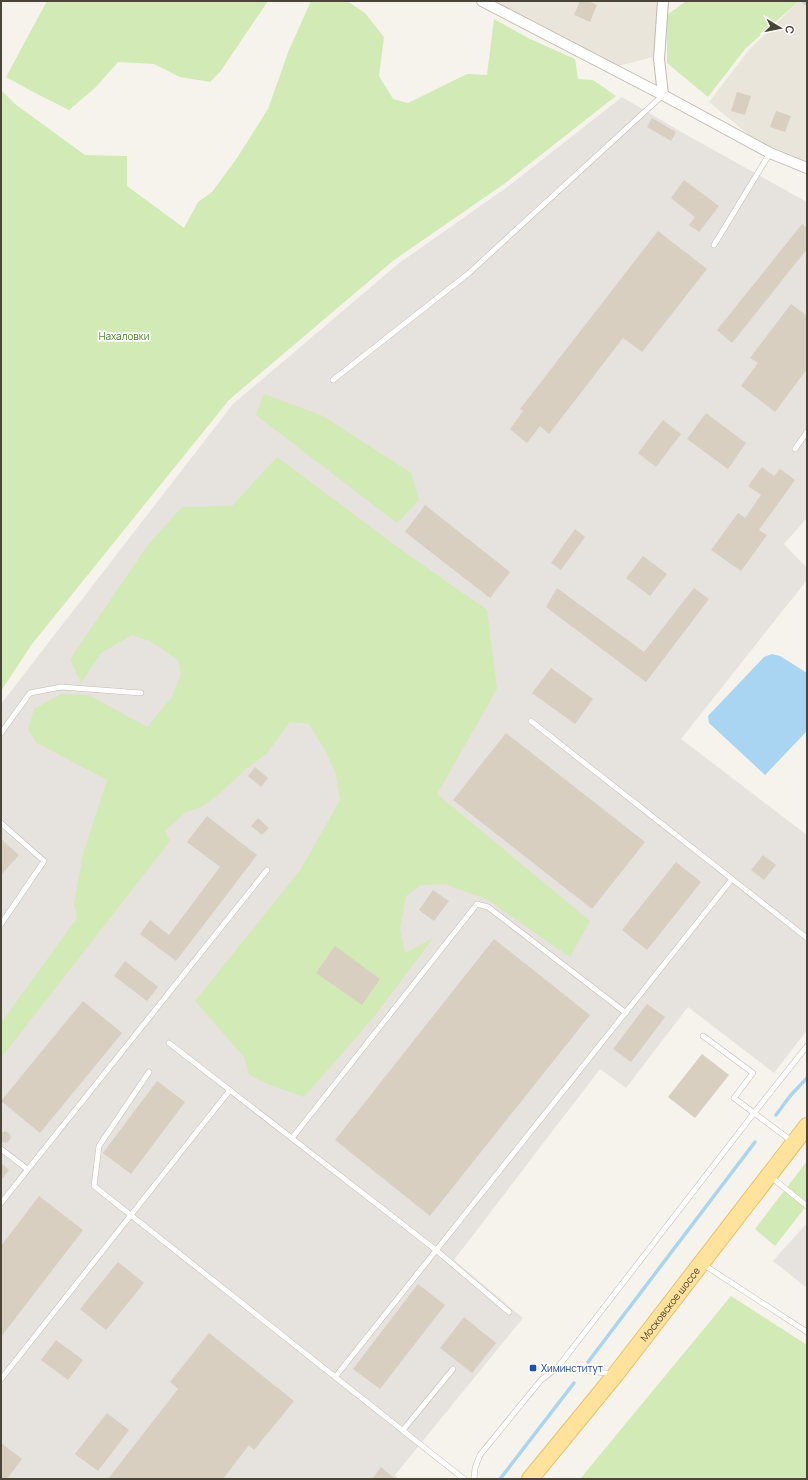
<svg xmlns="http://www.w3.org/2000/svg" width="808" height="1480" font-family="Manrope,sans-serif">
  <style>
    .residential { fill: #eae5da }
    .industrial { fill: #e6e2dd }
    .green { fill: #d2eab5 }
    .water { fill: #a9d4f2 }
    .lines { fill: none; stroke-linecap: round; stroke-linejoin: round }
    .stream { stroke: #a9d4f2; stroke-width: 3.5 }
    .building { fill: #d8cfc1 }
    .service-casing { stroke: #c2bbae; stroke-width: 6 }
    .minor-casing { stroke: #c2bbae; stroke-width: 12 }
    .primary-casing { stroke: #e6c16a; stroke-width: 18 }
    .service { stroke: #fff; stroke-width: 5 }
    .minor { stroke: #fff; stroke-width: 10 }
    .primary { stroke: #ffe39c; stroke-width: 16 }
    .transit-dot { fill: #1a4fb4; stroke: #fff; stroke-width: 1.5 }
    .labels { text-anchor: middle; stroke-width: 3.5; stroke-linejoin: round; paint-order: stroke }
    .park-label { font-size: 10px; fill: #4a7f2a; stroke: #fff }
    .street-label { font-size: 10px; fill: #4b4439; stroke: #fff }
    .transit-label { font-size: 10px; fill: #164399; stroke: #fff; text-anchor: start }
  </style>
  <rect width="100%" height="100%" fill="#f6f3ec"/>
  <g class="residential">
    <polygon points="493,1 659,1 653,57 618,66"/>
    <polygon points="799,1 807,1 807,162 754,139 709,102 748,51"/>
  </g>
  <g class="industrial">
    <polygon points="622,97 683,133 807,202 807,518 784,544 807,568 807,580 681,739 807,835 807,1030 774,1073 688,1007 626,1088 600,1069 454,1260 523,1318 395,1475 398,1479 1,1479 1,704 233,404 398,264 510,185"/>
    <polygon points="807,1223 807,1288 773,1261"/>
  </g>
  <g class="green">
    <polygon points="47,1 268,1 220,72 210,82 180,77 154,64 118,62 96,87 69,110 37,94 6,77"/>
    <polygon points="311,1 347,1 365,13 384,37 379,76 393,99 408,103 467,74 487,75 494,19 528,38 575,59 578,79 593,80 616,96 504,184 394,260 229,400 32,644 1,691 1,90 15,104 85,155 127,156 127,186 184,228 198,202 212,192 237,158 268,109 289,50"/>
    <polygon points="686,1 799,1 745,49 708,97 667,63 667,15"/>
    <polygon points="264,394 323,416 411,473 419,500 397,523 256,415"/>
    <polygon points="277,457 403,551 487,610 497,689 437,794 590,921 570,957 488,900 445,884 421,885 406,896 400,928 405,953 433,938 373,1018 304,1097 270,1085 249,1075 244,1057 195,1001 301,869 340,800 336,774 326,752 309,724 290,722 267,753 246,769 218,795 201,807 186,812 165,831 170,841 1,1058 1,1023 77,918 74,903 83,854 107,780 37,743 28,730 34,709 61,694 89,695 147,727 172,697 181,674 178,660 150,641 132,635 101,653 81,683 70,659 148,545 182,507 232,506"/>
    <polygon points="807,1161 807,1205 775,1246 755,1229"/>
    <polygon points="731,1296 807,1345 807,1462 806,1465 807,1467 807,1479 580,1479"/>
  </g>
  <polygon class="water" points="772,654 780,656 807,673 807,731 765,775 709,723 708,716 764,657"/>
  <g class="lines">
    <g class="stream">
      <polyline points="803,1 807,4"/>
      <polyline points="776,1115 790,1096 807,1078"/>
      <polyline points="588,1362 755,1142"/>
      <polyline points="500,1479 574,1383"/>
    </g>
  </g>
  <g class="building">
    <polygon points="580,1 588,1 597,5 590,22 574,15"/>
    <polygon points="737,92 751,96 745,115 731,111"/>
    <polygon points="776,111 791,116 785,132 770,127"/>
    <polygon points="652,118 676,132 671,141 647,127"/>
    <polygon points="684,180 719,206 699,232 689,225 695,217 671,198"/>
    <polygon points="802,224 807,228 807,249 732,343 717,330"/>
    <polygon points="658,231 707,269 642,352 623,338 549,434 540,426 527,443 510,429 523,411 520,409"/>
    <polygon points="791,304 807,316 807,369 775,412 741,386 758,363 750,358"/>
    <polygon points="706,413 746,443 728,469 687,439"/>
    <polygon points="663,420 681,434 656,467 638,453"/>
    <polygon points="762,467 774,476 780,469 795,480 759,530 767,535 741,571 711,550 738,513 745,518 761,495 748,486"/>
    <polygon points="425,505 510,572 490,598 405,532"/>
    <polygon points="575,529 585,537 561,570 551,563"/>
    <polygon points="643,556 667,574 650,596 626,578"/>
    <polygon points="557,588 644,652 694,588 709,599 646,682 546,607"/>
    <polygon points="551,668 593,699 575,724 532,693"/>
    <polygon points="506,733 645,842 592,909 453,800"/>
    <polygon points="255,767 268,778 261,787 248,776"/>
    <polygon points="207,816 257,855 176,961 140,934 150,920 169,935 220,867 187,842"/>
    <polygon points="258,818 269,828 262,835 251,826"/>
    <polygon points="1,839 19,855 1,875"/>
    <polygon points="763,855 776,865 764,880 751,870"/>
    <polygon points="676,862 701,882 647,950 622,930"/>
    <polygon points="433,890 449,901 434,921 419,910"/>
    <polygon points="494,939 590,1015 430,1216 335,1140"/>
    <polygon points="335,946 380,979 362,1005 316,973"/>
    <polygon points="125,961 158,987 147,1001 114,976"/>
    <polygon points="83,1001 122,1033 40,1133 1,1101"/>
    <polygon points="647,1004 665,1017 631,1062 613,1049"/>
    <polygon points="702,1054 729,1075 695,1118 668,1097"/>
    <polygon points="157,1081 185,1102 131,1174 103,1153"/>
    <circle cx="5" cy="1137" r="5.5"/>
    <polygon points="1,1163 9,1170 1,1180"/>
    <polygon points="39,1196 83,1230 1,1337 1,1246"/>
    <polygon points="118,1262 144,1283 106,1330 80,1309"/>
    <polygon points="418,1284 445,1305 380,1389 353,1369"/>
    <polygon points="464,1317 496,1343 472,1373 440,1348"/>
    <polygon points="209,1333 294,1401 254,1450 249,1445 223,1479 108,1479 178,1389 170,1382"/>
    <polygon points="56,1340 83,1360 68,1380 41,1360"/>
    <polygon points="107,1413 129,1430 98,1471 75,1454"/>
    <polygon points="1,1443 22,1459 7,1479 1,1479"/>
    <polygon points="381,1467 395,1479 372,1479"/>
  </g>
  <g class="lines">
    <g class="service-casing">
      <g id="service">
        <polyline points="714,245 770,153"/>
        <polyline points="333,380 469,273 663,95"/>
        <polyline points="795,449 807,432"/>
        <polyline points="531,721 807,938"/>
        <polyline points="1,733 30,693 61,687 141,693"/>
        <polyline points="1,823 44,861 1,924"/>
        <polyline points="703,1036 753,1073 734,1098 793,1142"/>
        <polyline points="169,1043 436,1250 509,1312"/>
        <polyline points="149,1072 99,1146 94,1186 464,1479"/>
        <polyline points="292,1138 477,904 488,907 626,1013"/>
        <polyline points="1,1149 27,1169"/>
        <polyline points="771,1177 807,1206"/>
        <polyline points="1,1203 267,870"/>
        <polyline points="704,1265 807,1332"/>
        <polyline points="558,1367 754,1113 807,1046"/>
        <polyline points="336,1376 732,879"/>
        <polyline points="1,1379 230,1090"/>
        <polyline points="403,1430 453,1369"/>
        <polyline points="474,1479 475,1468 480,1455 541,1380 558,1367 613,1374"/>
      </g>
    </g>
    <g class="minor-casing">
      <g id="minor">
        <polyline points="482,1 663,95 770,153 807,168"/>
        <polyline points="663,1 659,59 663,95"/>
      </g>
    </g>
    <g class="primary-casing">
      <g id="primary">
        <path id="s1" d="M530,1479L616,1374L807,1126"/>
      </g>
    </g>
    <use href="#service" class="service"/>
    <use href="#minor" class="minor"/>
    <use href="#primary" class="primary"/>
  </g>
  <rect class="transit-dot" x="529" y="1364" width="8" height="8" rx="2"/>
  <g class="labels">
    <g class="park-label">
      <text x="124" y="340">Нахаловки</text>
    </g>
    <g class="street-label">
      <text dy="4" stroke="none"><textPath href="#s1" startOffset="224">Московское шоссе</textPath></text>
    </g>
    <g class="transit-label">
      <text x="541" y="1372">Химинститут</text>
    </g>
  </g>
  <rect width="808" height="1480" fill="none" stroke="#4b4439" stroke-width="4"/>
  <g transform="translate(780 28) rotate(100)" stroke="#ffffff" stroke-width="3" paint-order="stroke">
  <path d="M0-3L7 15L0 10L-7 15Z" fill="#4b4439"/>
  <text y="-6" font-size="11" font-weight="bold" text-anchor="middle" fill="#4b4439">С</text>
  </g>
</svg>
